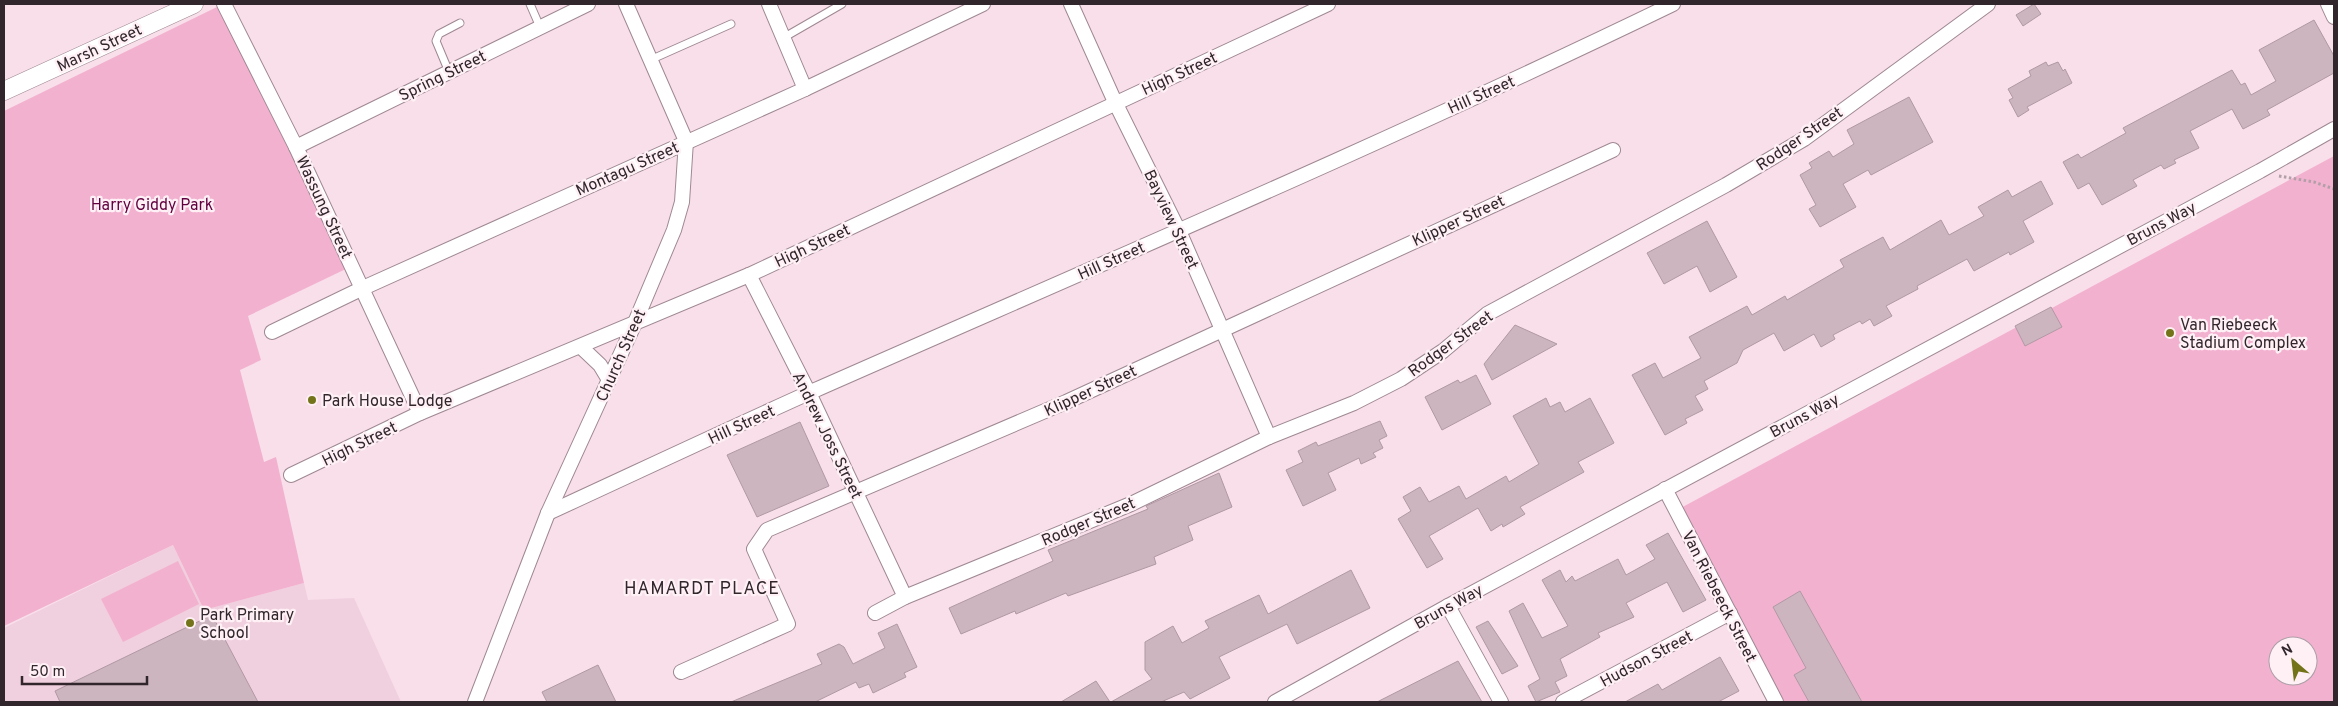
<svg xmlns="http://www.w3.org/2000/svg" width="2338" height="706" font-family="Overpass,sans-serif">
  <style>
    .built { fill: #f0d0de }
    .green { fill: #f3b1d0; fill-rule: evenodd }
    .building { fill: #cdb5bf; stroke: #b099a4 }
    .lines { fill: none; stroke-linecap: round; stroke-linejoin: round }
    .service-casing { stroke: #9f8892; stroke-width: 9 }
    .minor-casing { stroke: #9f8892; stroke-width: 16 }
    .tertiary-casing { stroke: #9f8892; stroke-width: 19 }
    .path { stroke: #b39fa8; stroke-width: 3; stroke-dasharray: 2.5 2.5; stroke-linecap: butt }
    .service { stroke: #fff; stroke-width: 7 }
    .minor { stroke: #fff; stroke-width: 14 }
    .tertiary { stroke: #fff; stroke-width: 18 }
    .poi-dot { fill: #73741a; stroke: #fff0f6; stroke-width: 2 }
    .labels { text-anchor: middle; stroke-width: 4.5; stroke-linejoin: round; paint-order: stroke }
    .street-label { font-size: 16px; fill: #30262b; stroke: #fff0f6 }
    .park-label { font-size: 16px; fill: #61003f; stroke: #fff0f6 }
    .poi-label { font-size: 16px; fill: #30262b; stroke: #fff0f6; text-anchor: start }
    .neighbourhood-label { font-size: 18px; letter-spacing: 1px; fill: #30262b; stroke: #fff0f6 }
  </style>
  <rect width="100%" height="100%" fill="#f8dfea"/>
  <polygon class="built" points="173,545 204,610 304,583 308,600 354,598 401,702 4,702 4,628"/>
  <g class="green">
    <polygon points="219,6 350,267 248,316 261,360 240,370 264,462 276,457 304,583 204,610 173,545 4,626 4,111"/>
    <path d="M2334,156V702H1780L1677,510ZM2278,646H2308V676H2278Z"/>
    <polygon points="178,561 199,604 123,642 101,599"/>
  </g>
  <g class="building">
    <polygon points="2034,4 2041,14 2023,26 2016,15"/>
    <polygon points="2314,20 2334,56 2334,73 2267,110 2270,115 2243,129 2232,109 2190,131 2199,148 2174,160 2176,163 2164,169 2161,165 2133,180 2137,186 2102,205 2089,183 2078,189 2063,162 2078,154 2081,158 2126,133 2123,128 2232,70 2241,85 2245,83 2251,95 2276,81 2259,50"/>
    <polygon points="2046,62 2048,66 2058,62 2063,71 2065,69 2072,83 2027,107 2029,110 2018,117 2009,100 2013,98 2008,89 2031,76 2029,71"/>
    <polygon points="1909,97 1933,142 1871,175 1868,170 1843,184 1856,207 1820,227 1809,209 1816,205 1800,175 1812,168 1809,163 1829,151 1833,157 1854,144 1847,130"/>
    <polygon points="2041,181 2053,204 2023,221 2034,242 2010,255 2009,252 1974,271 1967,259 1917,286 1918,289 1886,306 1892,316 1874,326 1870,319 1862,324 1860,321 1833,335 1835,339 1821,347 1814,334 1784,351 1774,333 1743,350 1737,363 1704,381 1708,389 1695,396 1703,410 1685,419 1687,423 1665,435 1632,375 1655,363 1663,378 1701,358 1689,337 1747,306 1752,315 1785,296 1787,300 1844,267 1840,260 1883,237 1890,250 1941,220 1949,235 1984,216 1978,207 2008,190 2012,197"/>
    <polygon points="1707,221 1737,277 1710,292 1697,266 1664,284 1647,253"/>
    <polygon points="2051,307 2062,327 2025,346 2015,326"/>
    <polygon points="1515,325 1557,344 1492,380 1484,364"/>
    <polygon points="1476,375 1491,404 1442,430 1425,397 1458,380 1460,383"/>
    <polygon points="1546,398 1550,407 1560,402 1565,412 1590,398 1614,443 1578,462 1584,472 1520,507 1525,514 1503,527 1502,524 1491,531 1478,508 1429,536 1443,559 1427,568 1398,519 1411,511 1403,497 1420,487 1429,502 1459,486 1466,499 1506,476 1509,482 1539,464 1513,416"/>
    <polygon points="1380,421 1387,436 1379,440 1383,448 1373,453 1376,457 1361,464 1359,458 1328,473 1336,490 1303,506 1286,470 1303,462 1298,451 1316,442 1318,446"/>
    <polygon points="800,422 829,486 757,517 727,455"/>
    <polygon points="1219,473 1232,507 1188,526 1193,540 1154,557 1156,564 1068,596 1066,593 1016,614 1015,611 961,634 949,608 1053,561 1048,550 1148,509 1146,506"/>
    <polygon points="1668,533 1706,600 1683,612 1667,582 1626,603 1634,617 1598,633 1600,637 1560,659 1567,676 1555,682 1560,692 1536,702 1528,686 1540,679 1509,611 1523,603 1542,638 1568,626 1542,580 1560,570 1566,582 1572,576 1575,581 1618,559 1626,575 1655,559 1646,545"/>
    <polygon points="1351,570 1370,608 1297,644 1287,624 1219,657 1230,678 1190,699 1184,692 1161,702 1111,702 1152,679 1145,670 1145,642 1173,626 1182,643 1209,628 1205,621 1259,595 1268,614"/>
    <polygon points="1800,591 1862,702 1809,702 1794,675 1806,668 1773,607"/>
    <polygon points="212,615 258,702 60,702 55,691"/>
    <polygon points="1488,621 1518,666 1502,674 1476,627"/>
    <polygon points="897,624 917,667 904,673 906,677 873,693 869,684 859,688 856,682 815,702 731,702 822,664 817,654 839,644 844,647 853,664 885,648 878,633"/>
    <polygon points="1720,657 1739,691 1718,702 1625,702 1658,684 1662,690"/>
    <polygon points="1458,661 1482,702 1377,702"/>
    <polygon points="598,665 616,702 547,702 542,692"/>
    <polygon points="1096,681 1110,702 1061,702"/>
  </g>
  <g class="lines">
    <g class="service-casing">
      <g id="service">
        <polyline points="530,4 540,27"/>
        <polyline points="783,38 842,4"/>
        <polyline points="650,60 731,24"/>
        <polyline points="449,72 436,41 439,34 460,23"/>
      </g>
    </g>
    <g class="minor-casing">
      <g id="minor">
        <polyline points="224,4 296,147 420,413"/>
        <polyline points="769,4 805,89"/>
        <polyline points="1071,4 1115,102 1179,231 1269,437"/>
        <polyline points="2328,4 2334,17"/>
        <polyline points="296,147 588,4"/>
        <polyline points="749,275 809,393 905,597"/>
        <polyline points="272,332 363,288 805,89 983,4"/>
        <polyline points="581,347 600,365 609,380"/>
        <polyline points="291,475 420,413 749,275 1328,4"/>
        <polyline points="1665,489 1776,702"/>
        <path d="M548,513C637,472 724,431 813,391C1101,264 1390,141 1673,4"/>
        <polyline points="1448,606 1501,702"/>
        <polyline points="875,613 905,597 1131,504 1269,437 1354,403 1401,379 1443,351 1487,314 1726,185 1804,139 1988,4"/>
        <polyline points="681,672 788,624 754,549 767,530 1066,402 1613,150"/>
        <polyline points="475,702 548,513 634,325 674,230 682,202 686,141 626,4"/>
        <polyline points="1275,702 1448,606 2260,171 2334,129"/>
        <polyline points="1563,702 1730,613"/>
      </g>
    </g>
    <g class="tertiary-casing">
      <polyline id="tertiary" points="4,91 194,4"/>
    </g>
    <polyline class="path" points="2279,176 2314,182 2334,189"/>
    <use href="#service" class="service"/>
    <use href="#minor" class="minor"/>
    <use href="#tertiary" class="tertiary"/>
  </g>
  <g class="poi-dot">
    <circle cx="2170" cy="333" r="5"/>
    <circle cx="312" cy="400" r="5"/>
    <circle cx="190" cy="623" r="5"/>
  </g>
  <g class="labels">
    <g class="street-label">
      <text transform="translate(99 47) rotate(-25)" y="6">Marsh Street</text>
      <text transform="translate(1179 73) rotate(-25)" y="6">High Street</text>
      <text transform="translate(442 75) rotate(-26)" y="6">Spring Street</text>
      <text transform="translate(1481 94) rotate(-24)" y="6">Hill Street</text>
      <text transform="translate(1799 138) rotate(-34)" y="6">Rodger Street</text>
      <text transform="translate(627 168) rotate(-24)" y="6">Montagu Street</text>
      <text transform="translate(325 207) rotate(65)" y="6">Wassung Street</text>
      <text transform="translate(1172 219) rotate(65)" y="6">Bayview Street</text>
      <text transform="translate(1458 220) rotate(-25)" y="6">Klipper Street</text>
      <text transform="translate(2161 223) rotate(-28)" y="6">Bruns Way</text>
      <text transform="translate(812 245) rotate(-25)" y="6">High Street</text>
      <text transform="translate(1111 260) rotate(-24)" y="6">Hill Street</text>
      <text transform="translate(1450 343) rotate(-36)" y="6">Rodger Street</text>
      <text transform="translate(620 355) rotate(-66)" y="6">Church Street</text>
      <text transform="translate(1090 390) rotate(-25)" y="6">Klipper Street</text>
      <text transform="translate(1804 415) rotate(-28)" y="6">Bruns Way</text>
      <text transform="translate(741 424) rotate(-25)" y="6">Hill Street</text>
      <text transform="translate(828 435) rotate(64)" y="6">Andrew Joss Street</text>
      <text transform="translate(359 443) rotate(-26)" y="6">High Street</text>
      <text transform="translate(1088 521) rotate(-23)" y="6">Rodger Street</text>
      <text transform="translate(1720 596) rotate(63)" y="6">Van Riebeeck Street</text>
      <text transform="translate(1448 606) rotate(-29)" y="6">Bruns Way</text>
      <text transform="translate(1646 658) rotate(-28)" y="6">Hudson Street</text>
    </g>
    <g class="park-label">
      <text x="152" y="210">Harry Giddy Park</text>
    </g>
    <g class="poi-label">
      <text x="2180" y="330">Van Riebeeck<tspan x="2180" dy="18">Stadium Complex</tspan></text>
      <text x="322" y="406">Park House Lodge</text>
      <text x="200" y="620">Park Primary<tspan x="200" dy="18">School</tspan></text>
    </g>
    <g class="neighbourhood-label">
      <text x="702" y="594">HAMARDT PLACE</text>
    </g>
  </g>
  <rect width="2338" height="706" fill="none" stroke="#30262b" stroke-width="10"/>
  <g transform="translate(2293 661) rotate(332)"><circle r="24" fill="#fff0f6" stroke="#ac9fa5"/>
  <path d="M0-4L9 19L0 12L-9 19Z" fill="#73741a"/>
  <text y="-8" font-size="14" font-weight="bold" text-anchor="middle" fill="#30262b">N</text>
  </g>
  <path d="M22 676v8h125v-8" fill="none" stroke="#30262b" stroke-width="2.5"/>
  <text x="30" y="676" font-size="15" fill="#30262b" stroke="#fff0f6" stroke-width="4" paint-order="stroke">50 m</text>
</svg>
